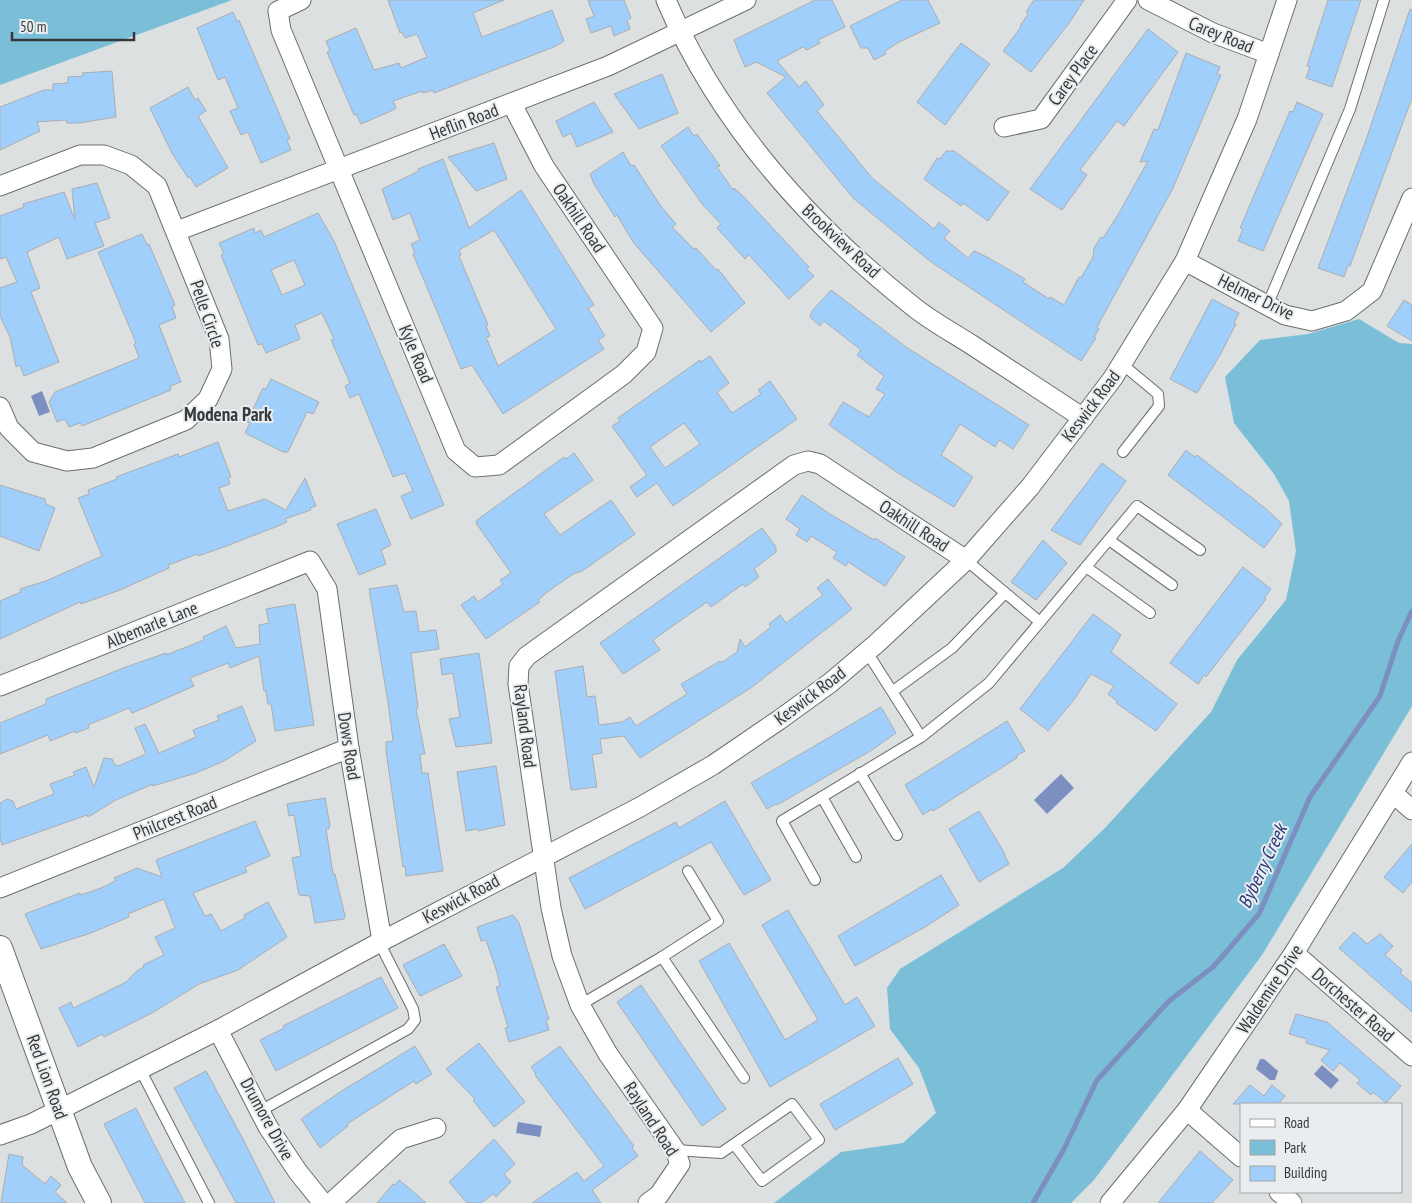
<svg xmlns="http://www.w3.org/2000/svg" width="1412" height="1203" font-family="'PT Sans Narrow',sans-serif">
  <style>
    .green { fill: #7abed8 }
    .water { fill: #7d8ec1 }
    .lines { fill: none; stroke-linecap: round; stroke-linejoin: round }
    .stream { stroke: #7d8ec1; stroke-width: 5 }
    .building { fill: #a1cffc; stroke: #abadaf; fill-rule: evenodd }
    .service-casing { stroke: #6b6e6f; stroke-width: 12 }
    .minor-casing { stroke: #6b6e6f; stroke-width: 21 }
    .tertiary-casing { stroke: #6b6e6f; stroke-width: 26 }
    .service { stroke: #fff; stroke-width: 10 }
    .minor { stroke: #fff; stroke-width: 19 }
    .tertiary { stroke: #fff; stroke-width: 24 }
    .labels { text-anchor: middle; stroke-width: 4; stroke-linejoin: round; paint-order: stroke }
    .street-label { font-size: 18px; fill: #363838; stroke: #eaedef }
    .neighbourhood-label { font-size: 19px; font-weight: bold; fill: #37393b; stroke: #eaedef }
    .water-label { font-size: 19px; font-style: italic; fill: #293877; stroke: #eaedef }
  </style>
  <rect width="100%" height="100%" fill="#dce0e1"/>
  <g class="green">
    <polygon points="0,0 232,0 0,85"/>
    <polygon points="1359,319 1399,343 1412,344 1412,706 1262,955 1094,1180 1071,1203 774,1203 841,1152 903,1143 936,1113 919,1068 890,1029 887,988 900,969 1063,868 1105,828 1211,712 1237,660 1286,600 1296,551 1289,501 1274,474 1234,423 1225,377 1260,340 1308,334"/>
  </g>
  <g class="water">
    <polygon points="42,391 50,412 39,416 31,396"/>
    <polygon points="1061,774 1074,788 1047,814 1034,800"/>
    <polygon points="1260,1059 1264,1059 1278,1071 1275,1080 1270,1080 1256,1069"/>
    <polygon points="1322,1065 1339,1080 1331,1089 1314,1074"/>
    <polygon points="518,1122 542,1126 540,1137 516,1133"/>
  </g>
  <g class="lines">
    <polyline class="stream" points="1033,1203 1064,1149 1097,1080 1169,1001 1213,967 1259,914 1310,797 1380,696 1398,641 1412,611"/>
  </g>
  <g class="building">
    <polygon points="388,0 504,0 473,13 482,37 552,10 564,41 554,47 434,93 433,90 423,93 422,91 393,101 396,108 391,111 361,124 356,114 354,115 344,92 327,52 330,51 326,41 356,28 374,70 399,63 401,68 427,57 417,34 405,38 402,32 400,33"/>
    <polygon points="588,0 624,0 631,18 627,20 630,29 614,36 611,26 591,33 586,19 594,16"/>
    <polygon points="815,0 832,0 845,27 818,40 820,43 807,50 803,47 777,61 799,87 806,81 824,105 817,111 846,146 872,178 934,229 939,222 950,231 944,238 968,258 974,251 987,257 1025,279 1023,282 1049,299 1050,297 1064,305 1079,277 1081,278 1093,257 1094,248 1101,237 1103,238 1119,213 1148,161 1140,162 1154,129 1158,130 1186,53 1220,67 1217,74 1221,75 1173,188 1097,327 1099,329 1094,337 1096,338 1081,361 931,262 853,198 767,93 786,77 756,62 745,67 734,40"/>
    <polygon points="902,0 928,0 940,23 899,42 885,51 886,54 874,60 868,48 861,48 850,26"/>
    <polygon points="1034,0 1084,0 1070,22 1031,72 1003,51 1021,27 1020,26 1028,14 1026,12"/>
    <polygon points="1328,0 1361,0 1332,87 1306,78 1310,67 1307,66"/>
    <polygon points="1410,9 1412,10 1412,98 1350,266 1348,265 1344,277 1318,268 1366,140"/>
    <polygon points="233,12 237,22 239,20 290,139 287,140 291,150 261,163 248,132 241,135 235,122 230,111 238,108 225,77 218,80 197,28"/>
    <polygon points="1148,29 1178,52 1124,126 1117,121 1080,170 1087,175 1062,210 1030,189"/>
    <polygon points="961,43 990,64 945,125 917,102"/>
    <polygon points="112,71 116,117 80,123 67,123 66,120 37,122 40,131 0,150 0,107 44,90 53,90 53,84 68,83 68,77 83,76 82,73"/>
    <polygon points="662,74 678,113 639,129 614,94"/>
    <polygon points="188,87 195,100 198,98 206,111 198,116 228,168 196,187 190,177 188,178 172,153 150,108"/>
    <polygon points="594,102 613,132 577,147 571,133 563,137 556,121"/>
    <polygon points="1297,102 1323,114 1263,251 1238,241 1243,229 1240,228 1290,111 1293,112"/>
    <polygon points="688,127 694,136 697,134 720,166 717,167 733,190 734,188 742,195 809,267 807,269 814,276 789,299 749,255 745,259 717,228 721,224 703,205 661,146"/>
    <polygon points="494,143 507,179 476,191 448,157"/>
    <polygon points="946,151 954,151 1009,192 988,221 963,203 961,206 924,179 937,158 940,159"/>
    <polygon points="623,152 631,166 634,165 660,205 676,224 672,227 694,249 696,248 716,270 718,269 745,303 711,332 633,242 617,215 615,217 594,184 590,174"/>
    <path d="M443,159L469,228L521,190L594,305L588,308L605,336L598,340L604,349L503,414L472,365L461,369L413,254L415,253L411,244L420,240L410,213L393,220L382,189L419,171L418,169ZM494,230L556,329L498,366L486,337L490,336L486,326L488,325L459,256L461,255L459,250Z"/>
    <polygon points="97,183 110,218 95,223 104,246 67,259 59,237 27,252 40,288 31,292 59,362 24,376 20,365 16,367 10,337 0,316 0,288 17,282 6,257 0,259 0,216 24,207 23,204 64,192 75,220 72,189"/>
    <path d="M318,213L334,241L444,505L411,519L401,496L413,491L405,473L393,477L359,394L350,398L345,386L350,383L331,340L334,339L322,313L295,325L300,339L266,353L262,344L258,345L221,255L224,254L219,243L254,228L255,233L261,230L264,237ZM294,260L305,285L282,295L271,270Z"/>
    <polygon points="142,234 147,245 149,244 175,305 172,307 176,318 159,325 181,382 170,386 171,390 82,426 80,423 69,427 65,419 57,422 49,402 55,392 139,358 134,344 136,343 98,252"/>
    <polygon points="831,290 906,347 1029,425 1013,449 999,440 995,447 960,424 941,455 973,477 954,507 898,473 829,425 843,402 869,417 885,394 876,389 884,376 857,355 861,350 824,321 820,326 810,317 812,311"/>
    <polygon points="1212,299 1239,313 1234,323 1236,324 1220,355 1197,393 1170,379"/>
    <polygon points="1404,300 1412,305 1412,341 1387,326"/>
    <path d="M710,356L729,383L717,392L732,413L761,394L758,390L770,381L797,419L673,506L657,483L637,497L630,487L647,475L612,426L620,421L618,418L625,413L700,360L701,362ZM684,423L700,444L665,468L650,447Z"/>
    <polygon points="271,379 319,402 313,414 307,412 288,452 283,452 245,433 250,423 247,422 263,388 266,389"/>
    <polygon points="218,442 231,477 228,478 230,484 219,488 228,511 265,499 286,510 305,478 316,506 310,508 311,510 285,519 287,522 278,526 224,547 198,556 197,554 174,563 168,565 169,568 120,590 81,604 80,602 0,639 0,601 21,592 20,589 46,581 102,556 78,498 89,494 88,490 117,479 116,477 178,454 179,457"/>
    <polygon points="1186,450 1195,457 1197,455 1265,508 1282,524 1264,548 1168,475"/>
    <polygon points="574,453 593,480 544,514 560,535 611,500 635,534 582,571 573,574 546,593 538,600 540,602 486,639 461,605 474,596 478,602 503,584 500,580 511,573 476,523 477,520 564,457 566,459"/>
    <polygon points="1102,463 1126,481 1080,545 1051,530"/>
    <polygon points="0,485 45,499 46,504 55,508 39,551 0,536"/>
    <polygon points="802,495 830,514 874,540 875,538 905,557 885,586 848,562 846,566 833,558 837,552 811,536 807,542 796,535 800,529 786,519"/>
    <polygon points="376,509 391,545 381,550 386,564 359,575 337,524"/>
    <polygon points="762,528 776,547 776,552 754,569 759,577 745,587 743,584 711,607 707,602 677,623 653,640 660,650 623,674 600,643"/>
    <polygon points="1043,540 1067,563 1036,600 1011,582"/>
    <polygon points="1243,567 1271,589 1265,597 1266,599 1206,677 1204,675 1198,684 1170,663"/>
    <polygon points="828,579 852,609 752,687 640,758 624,736 600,739 602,753 592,755 597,787 571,790 555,671 583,666 587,697 595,696 599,725 622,722 630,717 636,726 687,694 681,684 720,661 721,663 737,652 740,639 745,647 771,627 769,624 780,615 786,623 823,595 817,588"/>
    <polygon points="397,585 404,612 416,611 419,632 436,630 439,649 411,653 418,708 416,709 425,754 420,754 422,773 428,773 443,871 406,876 405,866 403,867 386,751 386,742 393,741 388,702 369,589"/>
    <polygon points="295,604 314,725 275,731 271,704 268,704 266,691 264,691 259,656 230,668 228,663 190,678 194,686 144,708 132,713 129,708 88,725 89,728 76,733 75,731 50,741 48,735 0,754 0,723 46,704 46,699 126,667 166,653 166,655 204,640 203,637 226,626 236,648 260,644 259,625 269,623 266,609"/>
    <polygon points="1093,614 1121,635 1111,652 1177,704 1156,731 1116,703 1117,701 1108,694 1114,686 1091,674 1073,701 1048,731 1020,709"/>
    <polygon points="479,653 492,743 456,747 449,719 460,717 453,673 442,675 440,659"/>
    <polygon points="242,706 256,741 224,761 196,773 153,786 153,784 116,800 88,817 87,815 2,845 0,838 0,803 7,799 13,801 16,809 54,794 50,784 75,775 73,772 86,767 94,787 104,758 112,759 115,765 118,766 146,754 135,728 145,724 159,753 196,737 193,730 219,720 217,716"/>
    <polygon points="881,707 896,733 872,750 777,805 776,804 767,809 751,783"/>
    <polygon points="1007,721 1025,751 1016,756 1017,758 933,811 932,809 923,815 905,785"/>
    <polygon points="496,766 505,825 478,831 477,829 466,831 457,772"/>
    <polygon points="325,798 330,825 329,829 326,829 333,874 335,874 345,916 344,919 315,923 310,896 299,895 292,858 301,856 294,815 289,816 287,804"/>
    <polygon points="725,801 771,880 744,895 711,842 585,909 569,878 676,822 679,828"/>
    <polygon points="979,811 1005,854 1004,854 1009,864 979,882 949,829"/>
    <polygon points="255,821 270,856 245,867 247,872 193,893 205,916 211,914 221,931 245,918 244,915 268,902 287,937 238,970 199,984 152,1013 104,1037 102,1034 78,1047 59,1008 71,1002 73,1008 98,996 126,982 138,970 144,967 143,965 164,955 155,937 175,928 164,899 128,914 129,917 91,933 41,949 25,914 80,893 80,895 90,892 106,886 116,880 114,878 137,868 162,877 156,860"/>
    <polygon points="1412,844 1412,882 1403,893 1384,877"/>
    <polygon points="941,875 959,905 925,927 855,966 838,936"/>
    <polygon points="788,910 845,1005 857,997 875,1026 770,1087 699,961 729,943 785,1040 803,1029 818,1020 762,925"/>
    <polygon points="513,915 519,923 546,1010 549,1019 546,1020 549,1030 509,1042 505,1028 508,1027 496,987 500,986 497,972 486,940 481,941 477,927"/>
    <polygon points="1354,932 1367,944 1380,934 1393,946 1385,955 1402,970 1400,973 1412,983 1412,1012 1339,948"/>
    <polygon points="444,944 462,976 420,996 403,965"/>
    <polygon points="381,977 398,1008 276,1071 260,1040 284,1028 283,1026"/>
    <polygon points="641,985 726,1109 702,1126 617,1002"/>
    <polygon points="1296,1014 1327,1022 1401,1086 1386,1103 1373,1092 1371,1095 1357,1083 1360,1080 1340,1063 1333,1071 1321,1060 1330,1050 1306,1043 1307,1039 1289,1034"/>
    <polygon points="479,1043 525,1102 494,1127 473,1100 475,1099 446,1069"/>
    <polygon points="415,1046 432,1074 416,1084 414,1081 347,1124 348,1126 320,1148 301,1119 340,1092"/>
    <polygon points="560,1046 634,1146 632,1148 638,1156 592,1190 601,1203 532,1203 577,1172 584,1181 604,1166 535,1075 536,1074 531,1067"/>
    <polygon points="898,1058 913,1084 835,1130 820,1104"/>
    <polygon points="206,1071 244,1141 275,1203 236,1203 174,1088"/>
    <polygon points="1250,1085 1264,1096 1272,1085 1285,1096 1278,1104 1233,1104"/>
    <polygon points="136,1108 155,1146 185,1203 145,1203 104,1124"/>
    <polygon points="494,1139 515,1164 504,1174 511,1182 496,1197 493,1194 481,1203 467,1203 449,1182"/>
    <polygon points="1200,1151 1233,1180 1212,1203 1158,1203"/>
    <polygon points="9,1154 23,1157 22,1165 45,1184 51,1176 61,1185 55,1192 67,1203 1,1203"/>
    <polygon points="399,1180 409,1188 426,1203 377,1203 393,1184 395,1185"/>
  </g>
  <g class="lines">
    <g class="service-casing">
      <g id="service">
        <polyline points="1267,306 1350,109 1384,0"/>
        <polyline points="1122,364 1158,394 1159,406 1123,452"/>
        <polyline points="1109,540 1172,585"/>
        <polyline points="966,560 1040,622"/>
        <polyline points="1086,567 1150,613"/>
        <polyline points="867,652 921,737"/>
        <polyline points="893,691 952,648 1005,593"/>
        <polyline points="860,773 897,835"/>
        <polyline points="822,797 856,857"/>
        <polyline points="815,880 782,821 921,737 989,683 1137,506 1200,550"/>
        <polyline points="662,957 718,921 688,871"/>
        <polyline points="580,1005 662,957 744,1078"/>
        <polyline points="140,1069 209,1203"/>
        <polyline points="260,1111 408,1029 415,1020 413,1009 379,942"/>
        <polyline points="675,1150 721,1153 792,1104 819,1140 762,1181 734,1144"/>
      </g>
    </g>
    <g class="minor-casing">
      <g id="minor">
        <polyline points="301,0 278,11 281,30 456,451 475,467 499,465 624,374 646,352 653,328 544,166 512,104"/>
        <path d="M666,0C719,124 810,225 915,308C933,322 953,333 972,345C1009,369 1046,394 1083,418"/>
        <polyline points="1148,0 1213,33 1269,54"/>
        <polyline points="1004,127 1041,119 1127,0"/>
        <polyline points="0,186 80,155 104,155 131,165 157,186 219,339 222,369 208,399 186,420 93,458 67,461 33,452 9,428 0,407"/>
        <polyline points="177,231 608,66 746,0"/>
        <polyline points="1185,261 1285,315 1312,321 1346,311 1372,291 1412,198"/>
        <polyline points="0,686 310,561 327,589 349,748 382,941"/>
        <polyline points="1394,794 1412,810"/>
        <polyline points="0,888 349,748"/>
        <polyline points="1294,953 1412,1056"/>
        <polyline points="218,1030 268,1127 298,1172 323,1203"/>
        <polyline points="1187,1110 1241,1157"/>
        <polyline points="0,1135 31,1124 218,1030 382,941 640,807 713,765 779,720 830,683 876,644 966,560 1030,487 1113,378 1185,261 1247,119 1287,0"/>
        <polyline points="1279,1192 1292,1203"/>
        <polyline points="331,1203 401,1139 436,1128"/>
        <polyline points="648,1203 659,1195 680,1164 675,1150 608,1054 580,1005 562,956 551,908 518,684 519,666 527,656 794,465 808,461 820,464 966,560"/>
        <polyline points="1110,1203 1187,1110 1294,953 1412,762"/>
      </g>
    </g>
    <g class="tertiary-casing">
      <polyline id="tertiary" points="0,948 80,1167 99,1203"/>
    </g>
    <use href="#service" class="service"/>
    <use href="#minor" class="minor"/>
    <use href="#tertiary" class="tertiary"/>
  </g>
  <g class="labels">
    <g class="street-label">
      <text transform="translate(1221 35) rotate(22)" y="6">Carey Road</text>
      <text transform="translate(1073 75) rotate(-54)" y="6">Carey Place</text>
      <text transform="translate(464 122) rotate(-21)" y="6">Heflin Road</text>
      <text transform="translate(579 218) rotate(56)" y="6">Oakhill Road</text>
      <text transform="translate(841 241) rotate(43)" y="6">Brookview Road</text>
      <text transform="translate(1256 297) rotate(26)" y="6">Helmer Drive</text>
      <text transform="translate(207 314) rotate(71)" y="6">Pelle Circle</text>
      <text transform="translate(416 354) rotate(67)" y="6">Kyle Road</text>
      <text transform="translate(1091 406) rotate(-53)" y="6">Keswick Road</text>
      <text transform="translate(914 526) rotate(33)" y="6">Oakhill Road</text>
      <text transform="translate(152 625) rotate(-22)" y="6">Albemarle Lane</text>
      <text transform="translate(810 696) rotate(-37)" y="6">Keswick Road</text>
      <text transform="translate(525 726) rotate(83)" y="6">Rayland Road</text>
      <text transform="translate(349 746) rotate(81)" y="6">Dows Road</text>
      <text transform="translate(175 818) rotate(-22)" y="6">Philcrest Road</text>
      <text transform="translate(461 899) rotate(-28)" y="6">Keswick Road</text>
      <text transform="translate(1270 989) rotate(-56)" y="6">Waldemire Drive</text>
      <text transform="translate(1353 1005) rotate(41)" y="6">Dorchester Road</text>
      <text transform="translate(47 1077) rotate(70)" y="6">Red Lion Road</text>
      <text transform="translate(267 1119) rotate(61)" y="6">Drumore Drive</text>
      <text transform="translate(651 1119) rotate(57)" y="6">Rayland Road</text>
    </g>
    <g class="neighbourhood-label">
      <text x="228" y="421">Modena Park</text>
    </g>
    <g class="water-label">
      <text transform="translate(1262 866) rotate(-65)" y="7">Byberry Creek</text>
    </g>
  </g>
  <rect x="1240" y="1103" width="162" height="90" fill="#eaedef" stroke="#a2a5a6"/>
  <rect x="1250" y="1119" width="25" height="8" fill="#ffffff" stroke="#a2a5a6"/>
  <text x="1284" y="1128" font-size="15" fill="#363838">Road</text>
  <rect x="1250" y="1140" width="25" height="15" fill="#7abed8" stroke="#a2a5a6"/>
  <text x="1284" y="1153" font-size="15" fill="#363838">Park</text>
  <rect x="1250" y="1166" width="25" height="15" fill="#a1cffc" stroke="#a2a5a6"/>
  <text x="1284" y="1178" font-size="15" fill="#363838">Building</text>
  <path d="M12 32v8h122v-8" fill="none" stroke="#363838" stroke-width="2.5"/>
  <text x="20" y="32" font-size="15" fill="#363838" stroke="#eaedef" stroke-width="4" paint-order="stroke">50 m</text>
</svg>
